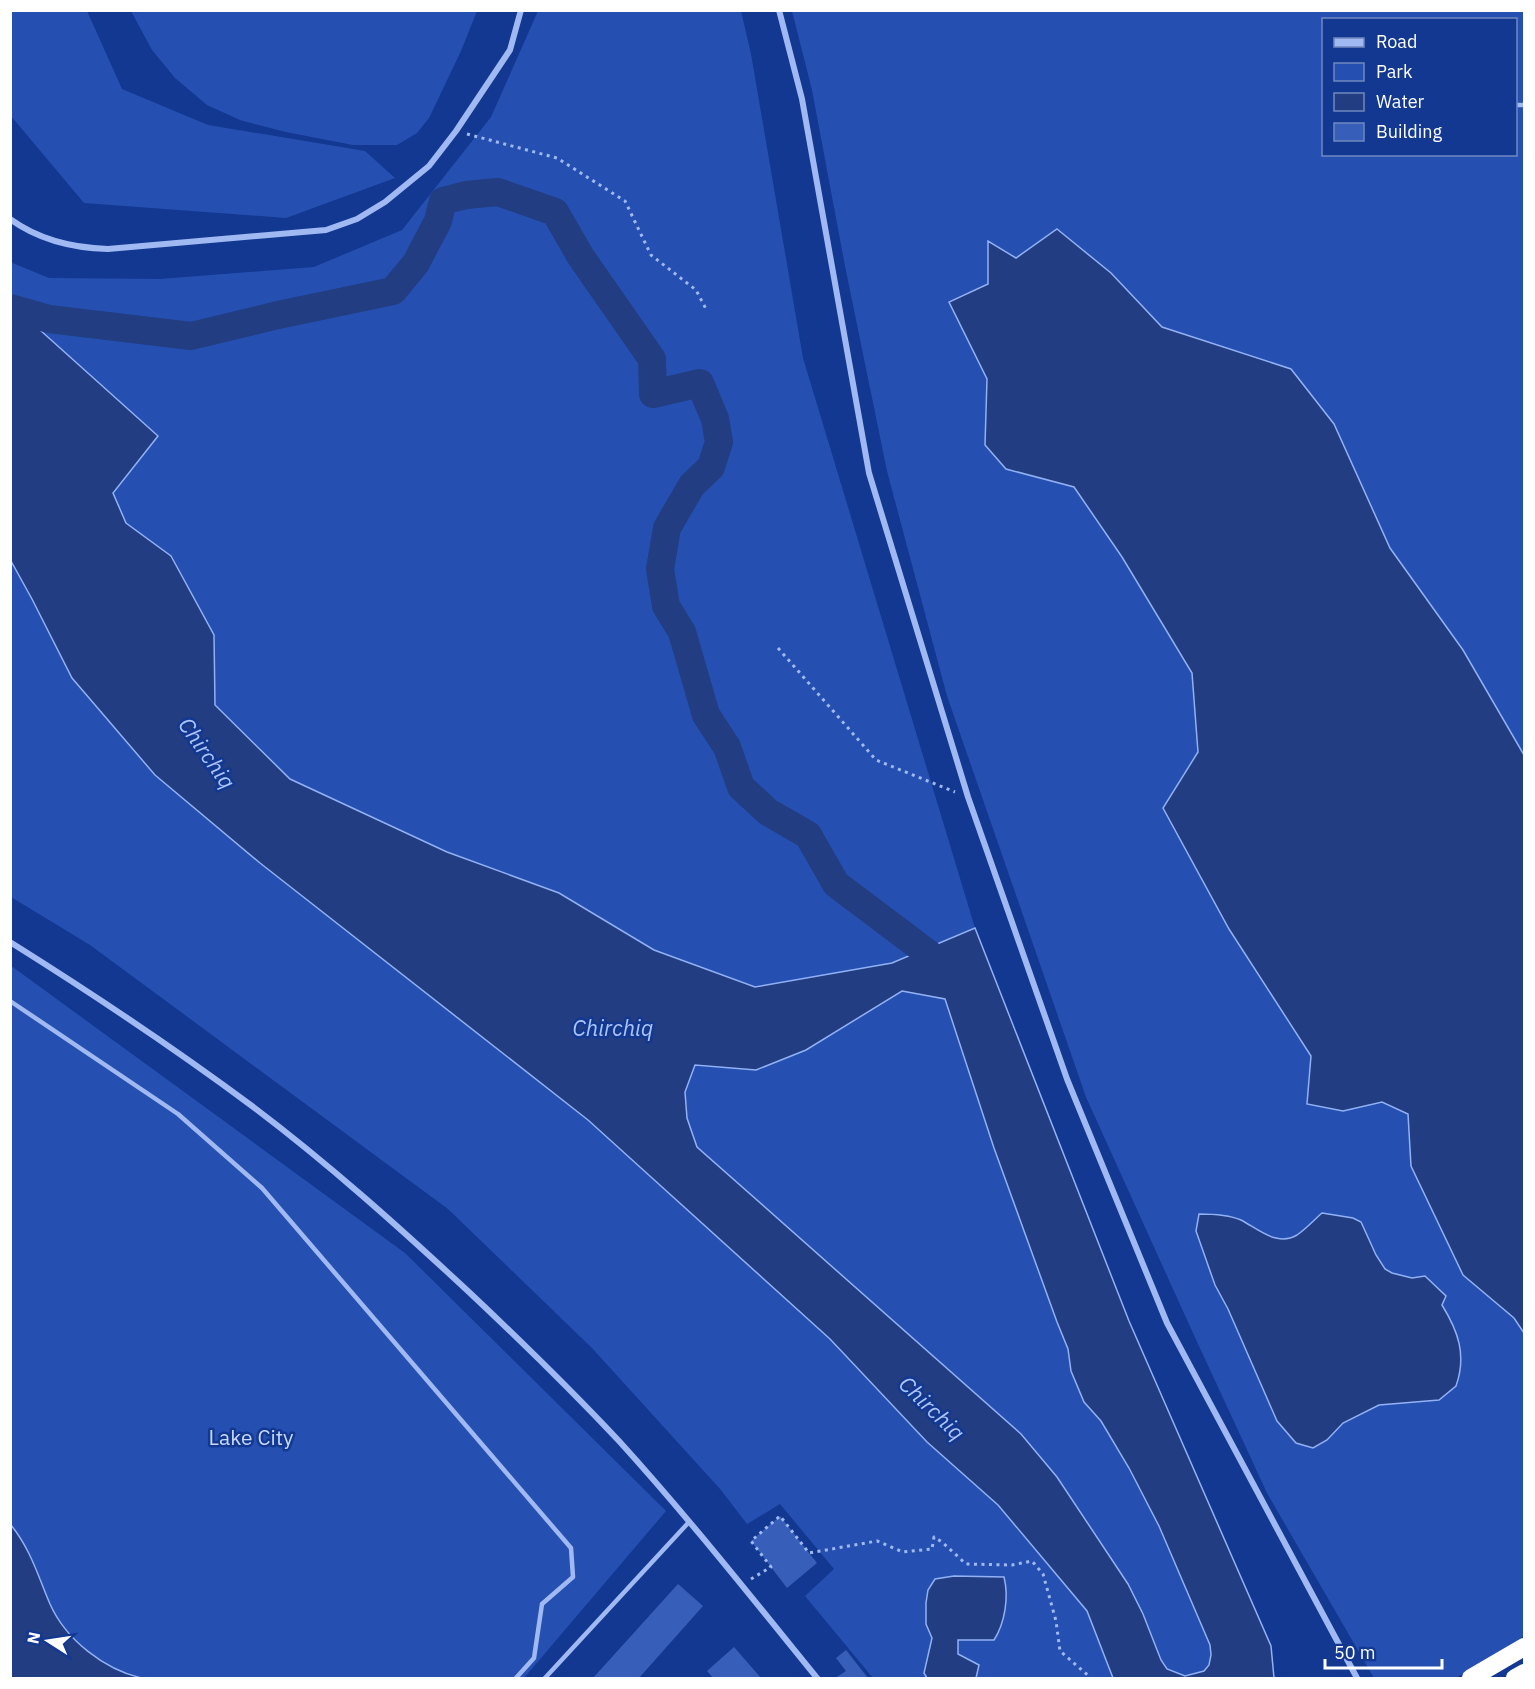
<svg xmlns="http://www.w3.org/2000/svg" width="1535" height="1689" font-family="'IBM Plex Sans',sans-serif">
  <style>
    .green { fill: #2550b1; fill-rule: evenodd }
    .water { fill: #223d81; stroke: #92b1f5; stroke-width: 1.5; fill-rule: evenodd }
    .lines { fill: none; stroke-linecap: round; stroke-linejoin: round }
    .river { stroke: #223d81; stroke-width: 28 }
    .building { fill: #375eb9 }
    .path { stroke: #a0b9f2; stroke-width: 3; stroke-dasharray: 3 4.5; stroke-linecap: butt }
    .lane { stroke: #a0b9f2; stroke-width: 4.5 }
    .street { stroke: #a0b9f2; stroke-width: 6 }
    .highway { stroke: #fff; stroke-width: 18 }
    .labels { text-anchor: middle; stroke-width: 5; stroke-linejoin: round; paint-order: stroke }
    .park-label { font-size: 21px; fill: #c7d8fc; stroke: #133892 }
    .water-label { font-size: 22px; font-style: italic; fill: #acc4f9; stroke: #133892 }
  </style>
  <rect width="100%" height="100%" fill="#133892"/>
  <g class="green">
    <polygon points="10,11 87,11 122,89 208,125 365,151 395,178 286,218 84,203 11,116"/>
    <polygon points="131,11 477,11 461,51 429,118 417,133 397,145 353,145 286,132 240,120 207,105 175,78 152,50"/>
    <polygon points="538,11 741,11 751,54 803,358 975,928 892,963 755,987 654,950 559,893 447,852 290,779 215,705 214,635 172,556 126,523 113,492 158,436 20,312 11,301 10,262 49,278 160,279 314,267 402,230 491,117"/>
    <path d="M792,11H1524V1636L1456,1678H1374L1267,1493L1193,1333L1086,1097L947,696L887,471L845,266L812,90ZM1324,20H1516V154H1324Z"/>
    <polygon points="10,561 32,599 260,863 588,1120 830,1339 927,1442 998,1505 1087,1611 1113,1678 976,1678 979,1665 958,1654 958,1639 926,1624 932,1638 924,1673 927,1678 873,1678 805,1596 834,1569 780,1504 747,1524 721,1490 592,1348 448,1209 90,945 11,897"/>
    <path d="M10,965L405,1253L666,1511L524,1678H141C104,1669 66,1640 50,1604C37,1576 31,1550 11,1525Z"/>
    <polygon points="902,991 945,999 994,1148 1057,1322 1068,1349 1071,1371 1084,1402 1101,1421 1129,1468 1159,1526 1210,1645 1211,1655 1209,1665 1204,1671 1185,1676 1167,1669 1161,1660 1143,1614 1128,1584 1057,1477 1021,1434 697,1147 687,1118 685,1092 695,1065 756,1070 806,1050"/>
  </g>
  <g class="water">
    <polygon points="1057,229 1111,273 1162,327 1291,369 1334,424 1390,548 1463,650 1524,755 1524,1333 1514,1318 1463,1275 1411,1166 1408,1114 1382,1102 1343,1111 1307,1104 1311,1056 1229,929 1163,808 1198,752 1192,673 1122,557 1074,487 1006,469 985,445 987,379 949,302 988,284 988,241 1016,258"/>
    <path d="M10,301L20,312L158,436L113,493L126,523L171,556L214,635L215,705L290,779L447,852L559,893L654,950L755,987L892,963L975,928L1129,1321L1271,1646L1274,1678H1113L1087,1611L998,1505L927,1442L830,1339L588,1120L260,863L155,775L72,678L32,599L11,561ZM902,991L945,999L994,1148L1057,1322L1068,1349L1071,1371L1084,1402L1101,1421L1129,1468L1159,1526L1210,1645L1211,1655L1209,1665L1204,1671L1185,1676L1167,1669L1161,1660L1143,1614L1128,1584L1057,1477L1021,1434L697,1147L687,1118L685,1092L695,1065L756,1070L806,1050Z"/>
    <path d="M1322,1213L1353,1218L1361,1222L1376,1255L1385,1269L1392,1273L1412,1278L1425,1276L1446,1296L1442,1305C1458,1331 1467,1355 1456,1386L1439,1400L1379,1405L1343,1423L1327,1440L1313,1448L1296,1443L1277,1421L1228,1309L1215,1285L1196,1231L1199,1214C1212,1214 1229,1215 1241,1220C1258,1229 1277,1247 1297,1235C1306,1229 1314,1220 1322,1213Z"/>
    <path d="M11,1525C31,1550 38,1576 50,1604C66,1640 104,1669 141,1678H11Z"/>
    <path d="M954,1576L1004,1577C1009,1597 1005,1623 994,1640H958V1654L979,1665L976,1678H927L924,1673L932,1638L926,1624V1603L928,1590L935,1579Z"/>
  </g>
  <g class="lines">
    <polyline class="river" points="10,308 49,319 191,336 278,315 393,291 416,263 438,221 443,201 466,195 498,192 555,212 581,257 652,359 653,394 700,383 715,419 719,442 711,467 692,485 667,528 660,569 666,606 682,632 706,715 727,747 741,787 768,812 808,835 836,884 929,954 951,977"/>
  </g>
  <g class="building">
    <polygon points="780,1516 817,1563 787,1588 751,1541"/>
    <polygon points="678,1584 703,1606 639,1678 593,1678"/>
    <polygon points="734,1647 761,1678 713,1678 707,1671"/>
    <polygon points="846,1650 868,1678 835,1678 846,1671 836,1658"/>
  </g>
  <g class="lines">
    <g class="path">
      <polyline points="467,134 557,158 625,201 651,255 696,290 706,309"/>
      <polyline points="778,648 876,760 955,792"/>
      <polyline points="751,1579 771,1567 751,1541 780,1516 809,1553 877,1541 903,1552 932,1549 934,1537 942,1542 966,1564 1012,1565 1032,1561 1043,1574 1056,1621 1060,1651 1091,1678"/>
    </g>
    <g class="lane">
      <polyline points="1516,105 1524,105"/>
      <polyline points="10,1001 178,1114 262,1188 571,1548 573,1577 542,1604 534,1658 516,1678"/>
      <polyline points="545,1678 689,1522"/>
    </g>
    <g class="street">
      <polyline points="779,10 802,99 869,473 968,797 1067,1079 1167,1323 1357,1678"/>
      <path d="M10,219C39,240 73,248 108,249L326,230L357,219L385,202L429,166L456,131L510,50L521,10"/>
      <path d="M10,942C93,994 174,1048 252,1106C329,1164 400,1228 470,1293C521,1341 571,1390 619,1441C688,1517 752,1598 817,1678"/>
    </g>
    <g class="highway">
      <polyline points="1471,1678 1524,1647"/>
      <polyline points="1515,1678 1524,1673"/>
    </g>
  </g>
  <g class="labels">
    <g class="park-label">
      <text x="251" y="1445">Lake City</text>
    </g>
    <g class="water-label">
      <text transform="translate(207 753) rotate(55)" y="8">Chirchiq</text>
      <text x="613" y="1036">Chirchiq</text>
      <text transform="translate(932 1408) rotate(44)" y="8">Chirchiq</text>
    </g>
  </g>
  <rect width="1535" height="1689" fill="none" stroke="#ffffff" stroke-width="24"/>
  <rect x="1322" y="18" width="195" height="138" fill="#133892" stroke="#7188be" stroke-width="1.5"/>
  <rect x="1334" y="38" width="30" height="9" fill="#a0b9f2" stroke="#7188be" stroke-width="1.5"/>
  <text x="1376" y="48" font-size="18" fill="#ffffff">Road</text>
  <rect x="1334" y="63" width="30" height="18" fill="#2550b1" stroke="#7188be" stroke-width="1.5"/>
  <text x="1376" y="78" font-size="18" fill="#ffffff">Park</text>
  <rect x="1334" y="93" width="30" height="18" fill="#223d81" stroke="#7188be" stroke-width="1.5"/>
  <text x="1376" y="108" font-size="18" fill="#ffffff">Water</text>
  <rect x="1334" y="123" width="30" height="18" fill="#375eb9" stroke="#7188be" stroke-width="1.5"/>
  <text x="1376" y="138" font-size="18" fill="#ffffff">Building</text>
  <g transform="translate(48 1641) rotate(282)" stroke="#133892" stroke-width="4.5" paint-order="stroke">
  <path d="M0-4.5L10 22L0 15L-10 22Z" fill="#ffffff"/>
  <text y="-9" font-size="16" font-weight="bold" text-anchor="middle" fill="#ffffff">N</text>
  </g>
  <path d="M1325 1659v9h117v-9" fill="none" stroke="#ffffff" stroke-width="3"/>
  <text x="1334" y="1659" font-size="18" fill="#ffffff" stroke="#133892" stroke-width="4.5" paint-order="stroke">50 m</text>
</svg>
